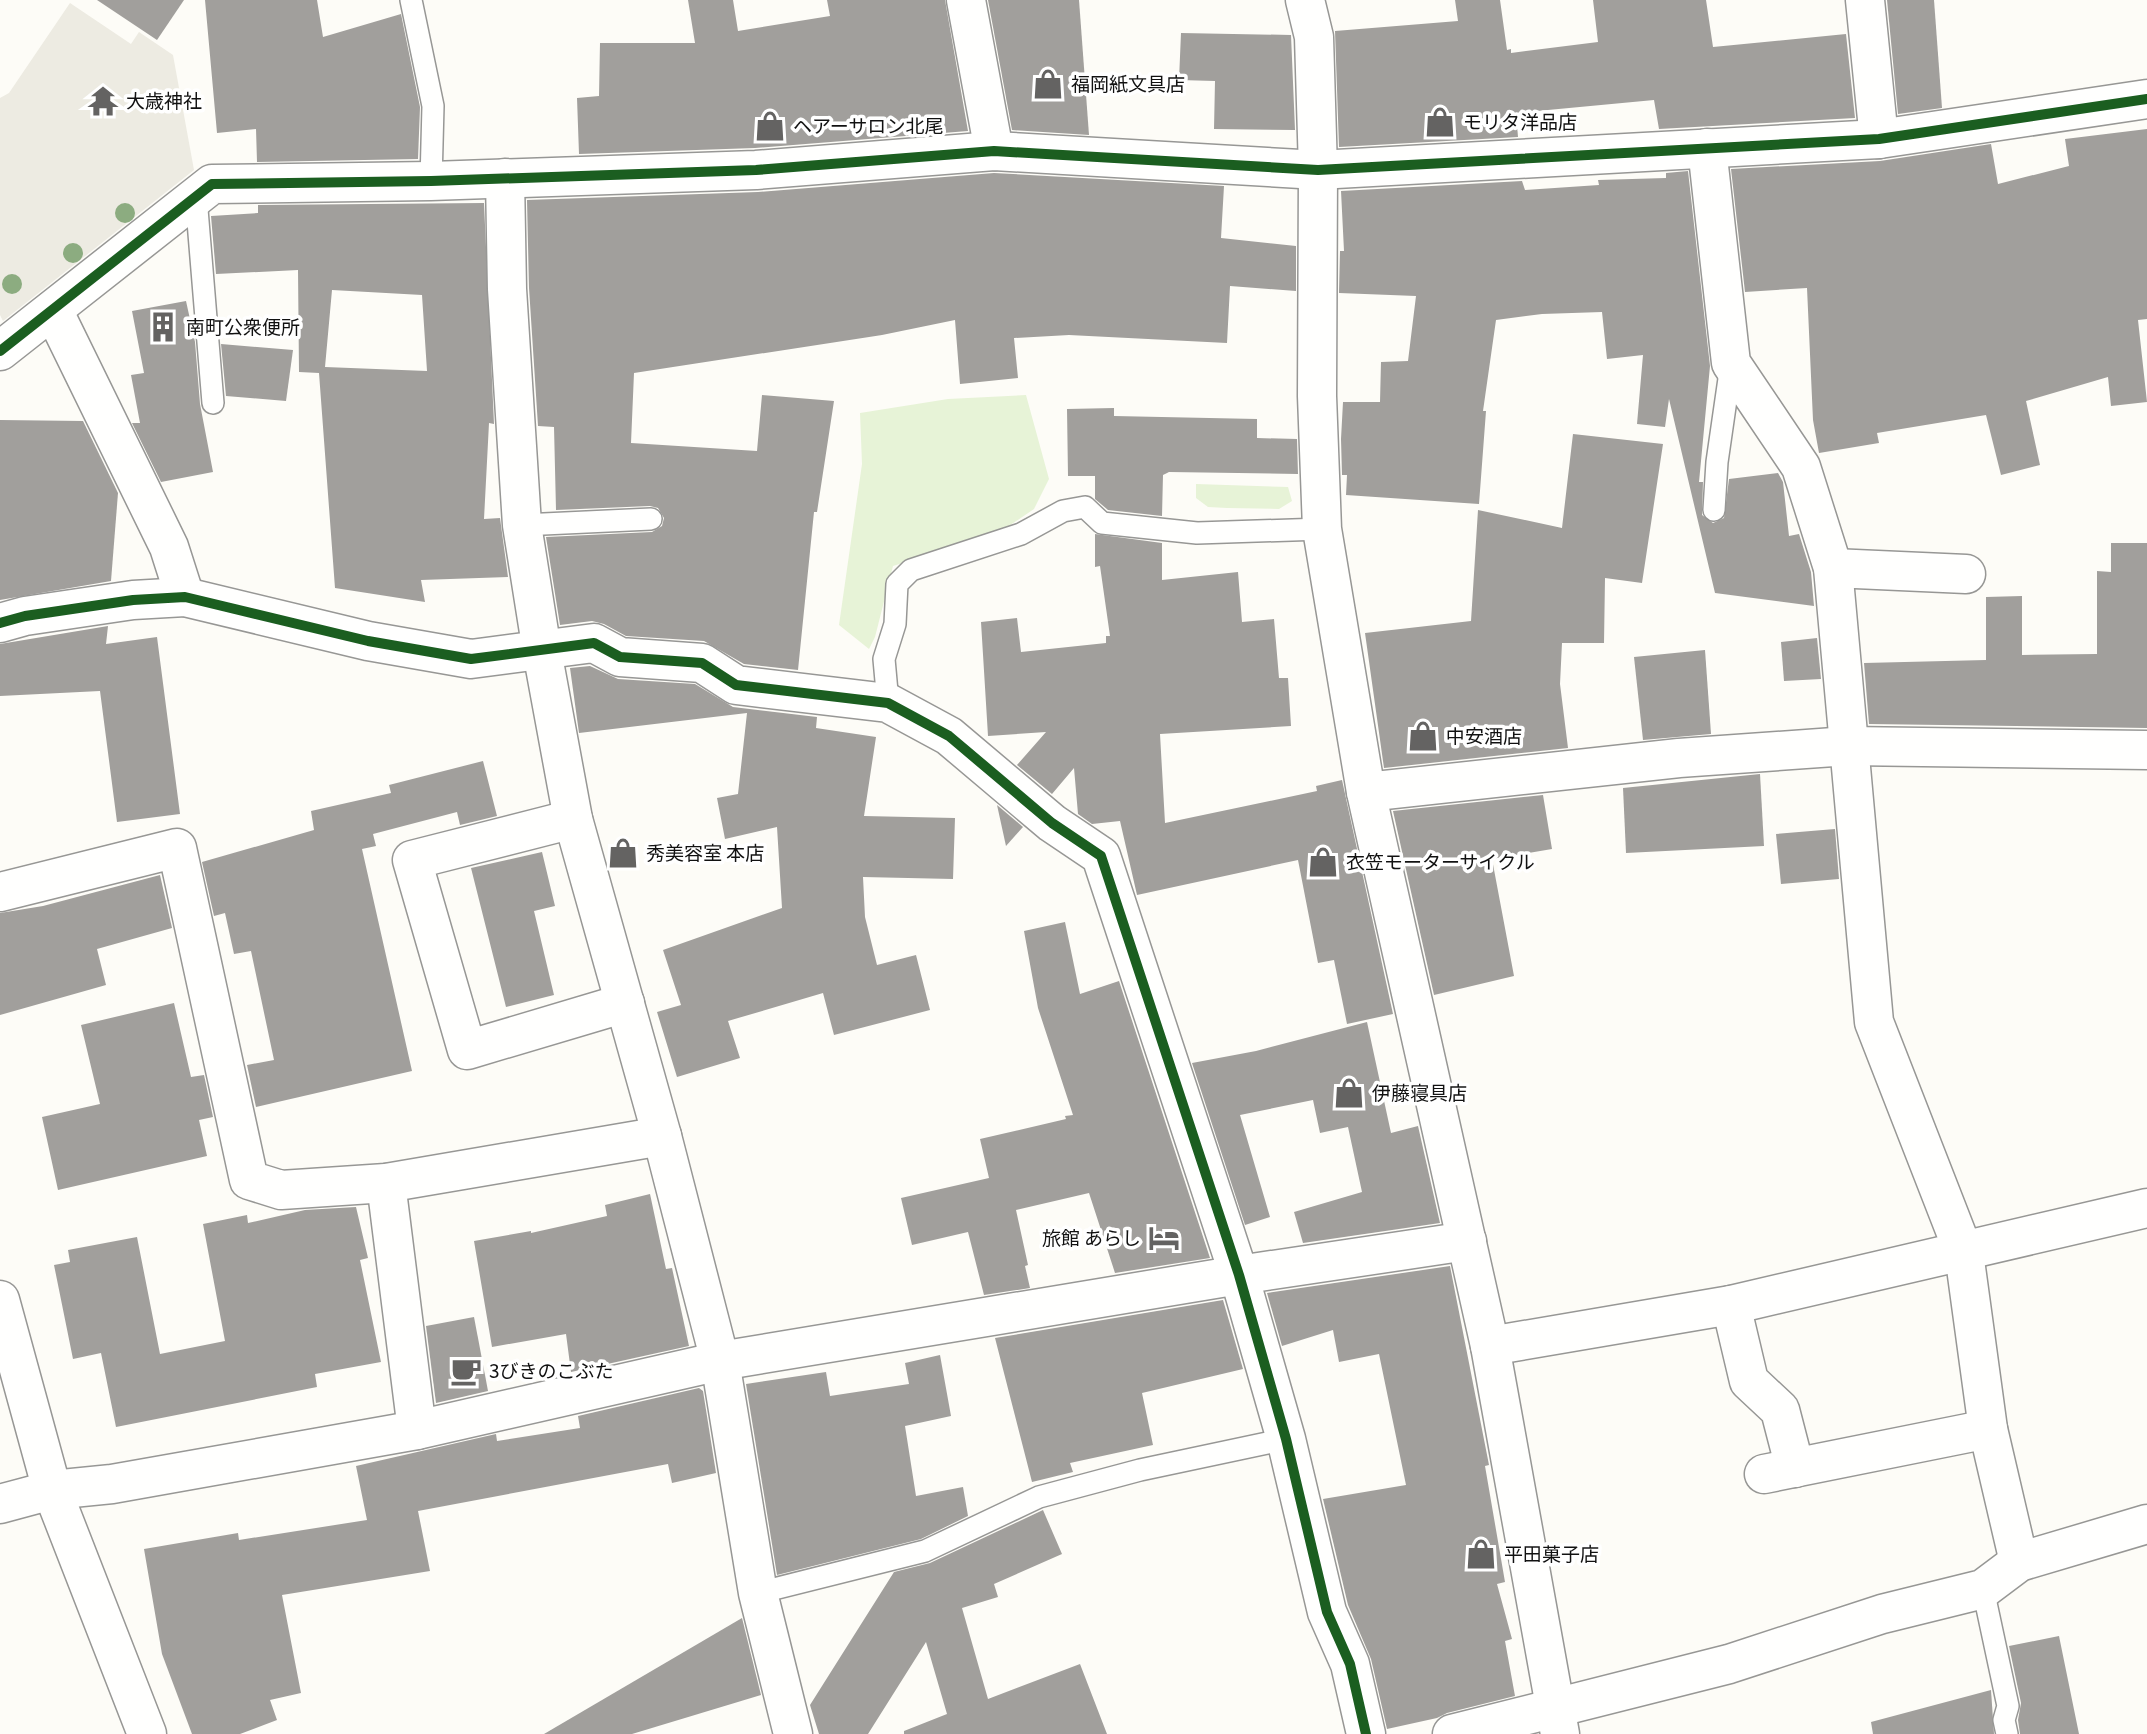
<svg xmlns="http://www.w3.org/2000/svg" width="2147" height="1734" font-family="Georgia,'Noto Sans JP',serif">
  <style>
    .green { fill: #e7f3d7 }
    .plaza { fill: #edebe2 }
    .building { fill: #a19f9c; fill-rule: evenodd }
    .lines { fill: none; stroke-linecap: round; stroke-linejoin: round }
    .service-casing { stroke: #979795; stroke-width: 24 }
    .minor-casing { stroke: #979795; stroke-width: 41 }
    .tertiary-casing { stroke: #979795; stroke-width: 41 }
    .service { stroke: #fffffe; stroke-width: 21 }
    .minor { stroke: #fffffe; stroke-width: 38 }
    .tertiary { stroke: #fffffe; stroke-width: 38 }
    .cycleway-casing { stroke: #fff; stroke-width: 15 }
    .cycleway { stroke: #1b5e20; stroke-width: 10 }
    .tree { fill: #8cac80 }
    .labels { text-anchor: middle; stroke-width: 7; stroke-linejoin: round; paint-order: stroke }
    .poi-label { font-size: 19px; fill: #111; stroke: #fff; text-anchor: start }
  </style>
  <rect width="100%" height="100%" fill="#fdfcf7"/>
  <g class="green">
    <polygon points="1026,395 1049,479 1034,509 1000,532 893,566 875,637 869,649 839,625 862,464 860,413 948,399"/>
    <polygon points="1196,484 1288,487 1292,501 1279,509 1227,508 1208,507 1196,498"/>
  </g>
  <polygon class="plaza" points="70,3 131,44 139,32 173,55 194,170 3,321 0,315 0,98 9,93"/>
  <g class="building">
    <polygon points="97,0 184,0 157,40"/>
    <polygon points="205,0 317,0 323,37 401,14 420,107 418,159 257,162 256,129 217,133"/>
    <polygon points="688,0 733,0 738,31 830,16 827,0 945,0 968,131 755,148 579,154 577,98 599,96 600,43 695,43"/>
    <polygon points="988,0 1079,0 1089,135 1012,130"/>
    <polygon points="1455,0 1500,0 1507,50 1511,49 1511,53 1598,42 1593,0 1706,0 1713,47 1846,34 1855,118 1659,129 1654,100 1516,113 1518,137 1339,147 1335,31 1458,21"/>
    <polygon points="1887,0 1934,0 1942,108 1898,114"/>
    <polygon points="1181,33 1291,35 1295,130 1214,129 1215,81 1179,80"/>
    <polygon points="2147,129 2147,319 2138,320 2147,402 2111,406 2108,377 2026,401 2040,465 2001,475 1986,415 1877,433 1879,443 1819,453 1813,420 1807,288 1745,292 1731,169 1880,161 1991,144 1998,184 2069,166 2065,139"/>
    <polygon points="1688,171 1710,366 1699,482 1703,482 1702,515 1713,523 1724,518 1729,479 1778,473 1783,482 1789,536 1799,534 1811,572 1814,606 1715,593 1669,399 1665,427 1637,424 1643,355 1607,359 1602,312 1542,314 1496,320 1483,411 1486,411 1479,504 1346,495 1347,475 1342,475 1341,439 1343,402 1380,402 1381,362 1408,361 1416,296 1339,293 1340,251 1344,251 1341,191 1522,181 1525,190 1599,185 1598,180 1666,178 1666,173"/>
    <polygon points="994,173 1224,186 1221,238 1296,246 1296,291 1230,286 1227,343 1069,335 1014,338 1018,378 960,384 955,320 882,335 634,373 631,443 757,451 762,395 834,401 817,512 814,512 798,670 744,664 704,641 626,636 604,624 592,621 560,625 546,537 652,532 662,526 664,518 658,508 650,506 556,510 554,427 538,426 529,288 527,200 758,192"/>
    <path d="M484,203L494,424L489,423L484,519L500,518L508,577L421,580L425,602L335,588L319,373L299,372L298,270L216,274L211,216L258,213V205ZM332,290L422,295L427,371L325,367Z"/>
    <polygon points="186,301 195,342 200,404 213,472 161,482 132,423 140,423 131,375 144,373 132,311"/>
    <polygon points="221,344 293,350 286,401 226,396"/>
    <polygon points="1114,408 1114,416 1257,419 1257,438 1297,439 1298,474 1169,472 1163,475 1162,516 1108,510 1095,499 1095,476 1068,476 1067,409"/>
    <polygon points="0,420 83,421 118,493 111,581 0,600"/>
    <polygon points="1573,434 1663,444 1642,583 1605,578 1604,643 1562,643 1560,684 1568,748 1384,768 1365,633 1471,621 1478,510 1562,528"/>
    <polygon points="1095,534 1162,543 1162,580 1238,572 1242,622 1274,619 1279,678 1288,678 1291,726 1160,734 1165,823 1317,791 1316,786 1342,780 1393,1014 1347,1024 1334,960 1318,963 1298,860 1137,895 1120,821 1092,824 1078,814 1074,768 1052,794 1017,765 1046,732 988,736 981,622 1017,618 1021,652 1106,643 1106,636 1110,636 1100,566 1095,567"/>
    <polygon points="2111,543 2147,543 2147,728 1869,724 1864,663 1986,660 1986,597 2022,596 2022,655 2097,654 2097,571 2111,572"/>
    <polygon points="108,626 106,644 157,637 180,814 117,822 100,691 0,696 0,644"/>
    <polygon points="1817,638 1821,679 1784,681 1781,642"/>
    <polygon points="1705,650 1711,734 1643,740 1634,657"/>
    <polygon points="590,666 618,679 695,684 733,707 817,717 816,728 876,737 864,816 955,818 953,879 863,877 865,917 877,965 916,955 930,1010 834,1035 823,993 728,1021 740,1058 677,1077 657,1012 681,1005 663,950 782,908 777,827 725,839 717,798 738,794 747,713 579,733 570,668"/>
    <polygon points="483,761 497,816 460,825 457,812 373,834 376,846 362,849 412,1071 256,1107 247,1065 274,1060 251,951 234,954 225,913 214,916 202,862 314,830 311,811 391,793 389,785"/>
    <polygon points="1760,774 1764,846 1626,853 1623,788"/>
    <polygon points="1543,795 1552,849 1492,859 1514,976 1434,995 1393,811"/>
    <polygon points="997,805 1023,827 1006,846"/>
    <polygon points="1835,829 1839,879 1781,884 1776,834"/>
    <polygon points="542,852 555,906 534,911 554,995 506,1007 471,868"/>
    <polygon points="160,875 172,928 97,949 106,985 0,1015 0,913 43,906"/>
    <polygon points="1065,922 1080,994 1119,981 1210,1258 1115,1273 1089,1193 1016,1210 1028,1265 1025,1266 1030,1288 984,1295 968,1232 912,1245 901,1198 989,1178 980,1139 1066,1119 1065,1116 1073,1115 1038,1008 1024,931"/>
    <polygon points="174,1003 191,1077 204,1075 213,1117 199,1120 207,1156 58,1190 42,1117 100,1104 81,1025"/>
    <polygon points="1367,1022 1391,1133 1418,1126 1440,1223 1303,1243 1294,1212 1362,1192 1348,1127 1320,1133 1313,1100 1240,1115 1270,1217 1245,1225 1192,1063 1256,1051"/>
    <polygon points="650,1194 666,1269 672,1268 689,1346 571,1372 566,1334 492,1347 474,1241 531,1231 531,1233 607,1216 605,1205"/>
    <polygon points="356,1207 368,1258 360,1260 381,1362 315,1374 317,1387 116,1427 101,1353 73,1359 54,1265 70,1262 68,1250 137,1237 160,1354 225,1341 203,1224 247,1215 248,1223 305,1210"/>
    <polygon points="1450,1266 1489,1465 1485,1466 1505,1582 1497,1584 1512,1639 1505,1641 1515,1696 1447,1713 1437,1718 1387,1729 1371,1659 1348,1605 1323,1499 1406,1485 1379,1354 1339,1362 1333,1330 1282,1346 1267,1293"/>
    <polygon points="1223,1300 1243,1369 1142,1393 1153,1445 1070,1463 1073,1472 1032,1482 995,1338"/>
    <polygon points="474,1317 488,1391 436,1403 426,1326"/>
    <polygon points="940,1355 951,1416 905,1426 916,1496 963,1487 968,1516 921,1539 777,1575 746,1384 826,1372 830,1396 909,1384 905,1363"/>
    <polygon points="699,1388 703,1391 716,1473 672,1483 668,1464 418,1511 430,1571 282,1595 301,1693 270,1700 277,1720 240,1734 192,1734 162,1654 144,1549 238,1533 239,1540 367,1520 356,1466 496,1434 497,1441 580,1428 578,1416"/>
    <polygon points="1043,1510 1062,1554 994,1584 998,1597 962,1608 988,1699 1080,1664 1107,1734 904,1734 904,1731 947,1714 926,1642 868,1734 819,1734 810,1705 894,1572 930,1563"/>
    <polygon points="742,1618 761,1695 632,1734 544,1734"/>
    <polygon points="2059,1636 2079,1734 2020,1734 2018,1720 2021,1703 2009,1646"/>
    <polygon points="1991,1690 1994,1734 1873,1734 1871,1722"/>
  </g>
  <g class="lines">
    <g class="service-casing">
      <g id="service">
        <polyline points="411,0 433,106 431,181"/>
        <polyline points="196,197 213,403"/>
        <polyline points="1714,510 1717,462 1731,365"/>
        <polyline points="522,525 651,519"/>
        <polyline points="888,703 884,659 895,624 897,584 911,570 1021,534 1063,511 1085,507 1102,523 1197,533 1322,529"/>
        <polyline points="1983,1589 2008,1706 2004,1720 2007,1734"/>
        <polyline points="758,1593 925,1551 1039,1497 1140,1470 1286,1439"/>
      </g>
    </g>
    <g class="minor-casing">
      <g id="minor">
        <polyline points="966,0 994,151"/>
        <polyline points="1305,0 1314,37 1318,170 1317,396 1322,529 1366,792 1490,1346 1560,1734"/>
        <polyline points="1865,0 1879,139"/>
        <polyline points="1707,148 1731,363 1801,467 1833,568 1874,1022 1964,1253 1988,1429 2019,1562"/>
        <polyline points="505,178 507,289 522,525 542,651 573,819 662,1136 720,1361 758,1593 793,1734"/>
        <polyline points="53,310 169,547 185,597"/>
        <polyline points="0,351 212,184 431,181 756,170 994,151 1318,170 1879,139 2147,99"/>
        <polyline points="1833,568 1966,574"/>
        <polyline points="0,623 25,616 133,600 185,597 368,641 471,659 594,643 620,657 702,663 736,685 888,703 949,736 1052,823 1101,856 1239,1275 1286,1439 1327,1612 1350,1664 1366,1734"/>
        <polyline points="1366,792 1679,758 1848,746 2147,750"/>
        <polyline points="573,819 412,860 467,1050 625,1003"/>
        <polyline points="0,892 177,848 249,1180 281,1190 386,1183 662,1136"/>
        <polyline points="386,1183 417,1430"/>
        <polyline points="1731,1305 1749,1381 1780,1410 1795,1468"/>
        <polyline points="1490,1346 1731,1305 2147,1208"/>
        <polyline points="1764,1474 1988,1429"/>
        <polyline points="52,1490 112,1484 417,1430 720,1361 1239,1275 1467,1241"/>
        <polyline points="1452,1734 1729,1664 1882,1614 1983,1589 2019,1562 2147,1524"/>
      </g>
    </g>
    <g class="tertiary-casing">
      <g id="tertiary">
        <polyline points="0,1300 52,1490 147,1734"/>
        <polyline points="0,1504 52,1490"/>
      </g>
    </g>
    <use href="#service" class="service"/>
    <use href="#minor" class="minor"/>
    <use href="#tertiary" class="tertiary"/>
    <g class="cycleway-casing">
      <g id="cycleway">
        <polyline points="0,351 212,184 431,181 756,170 994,151 1318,170 1879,139 2147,99"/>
        <polyline points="0,623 25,616 133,600 185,597 368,641 471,659 594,643 620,657 702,663 736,685 888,703 949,736 1052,823 1101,856 1239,1275 1286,1439 1327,1612 1350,1664 1366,1734"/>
      </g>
    </g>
    <use href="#cycleway" class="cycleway"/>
  </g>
  <g class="tree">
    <circle cx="125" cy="213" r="10"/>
    <circle cx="73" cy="253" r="10"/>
    <circle cx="12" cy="284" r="10"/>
  </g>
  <defs>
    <g id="shop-bare" transform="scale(2.415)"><path d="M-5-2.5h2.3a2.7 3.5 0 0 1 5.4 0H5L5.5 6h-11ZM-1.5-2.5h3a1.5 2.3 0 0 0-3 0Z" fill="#646362" stroke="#fff" stroke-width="2.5" paint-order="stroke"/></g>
    <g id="temple-bare" transform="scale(2.415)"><path d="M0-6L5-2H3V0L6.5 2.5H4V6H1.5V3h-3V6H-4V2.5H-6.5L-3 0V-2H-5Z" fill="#646362" stroke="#fff" stroke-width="2.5" paint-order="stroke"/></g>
    <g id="building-bare" transform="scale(2.415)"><path d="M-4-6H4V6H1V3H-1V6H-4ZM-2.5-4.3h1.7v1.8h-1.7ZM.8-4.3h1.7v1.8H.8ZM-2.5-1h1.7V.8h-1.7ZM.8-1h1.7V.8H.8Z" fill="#646362" stroke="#fff" stroke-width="2.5" paint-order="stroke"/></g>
    <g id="hotel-bare" transform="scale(2.415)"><path d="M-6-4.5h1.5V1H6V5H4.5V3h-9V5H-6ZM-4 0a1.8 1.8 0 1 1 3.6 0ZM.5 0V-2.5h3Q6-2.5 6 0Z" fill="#646362" stroke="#fff" stroke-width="2.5" paint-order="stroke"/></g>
    <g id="cafe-bare" transform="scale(2.415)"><path d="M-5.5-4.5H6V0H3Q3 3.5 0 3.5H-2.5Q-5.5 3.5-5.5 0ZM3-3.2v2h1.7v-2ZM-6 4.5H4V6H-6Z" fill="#646362" stroke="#fff" stroke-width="2.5" paint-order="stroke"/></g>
  </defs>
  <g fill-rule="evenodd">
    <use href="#shop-bare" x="1048" y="84"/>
    <use href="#temple-bare" x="103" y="101"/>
    <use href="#shop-bare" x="1440" y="122"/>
    <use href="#shop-bare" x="770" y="126"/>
    <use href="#building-bare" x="163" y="327"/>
    <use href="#shop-bare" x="1423" y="736"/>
    <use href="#shop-bare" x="623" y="853"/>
    <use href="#shop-bare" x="1323" y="862"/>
    <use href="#shop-bare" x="1349" y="1093"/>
    <use href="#hotel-bare" x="1164" y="1238"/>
    <use href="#cafe-bare" x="466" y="1371"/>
    <use href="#shop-bare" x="1481" y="1554"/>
  </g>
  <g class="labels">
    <g class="poi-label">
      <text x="1071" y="91">福岡紙文具店</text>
      <text x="126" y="108">大歳神社</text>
      <text x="1463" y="129">モリタ洋品店</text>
      <text x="793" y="133">ヘアーサロン北尾</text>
      <text x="186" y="334">南町公衆便所</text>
      <text x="1446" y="743">中安酒店</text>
      <text x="646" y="860">秀美容室 本店</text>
      <text x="1346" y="869">衣笠モーターサイクル</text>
      <text x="1372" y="1100">伊藤寝具店</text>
      <text x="1141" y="1245" text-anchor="end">旅館 あらし</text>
      <text x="489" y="1378">3びきのこぶた</text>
      <text x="1504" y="1561">平田菓子店</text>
    </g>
  </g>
</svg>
